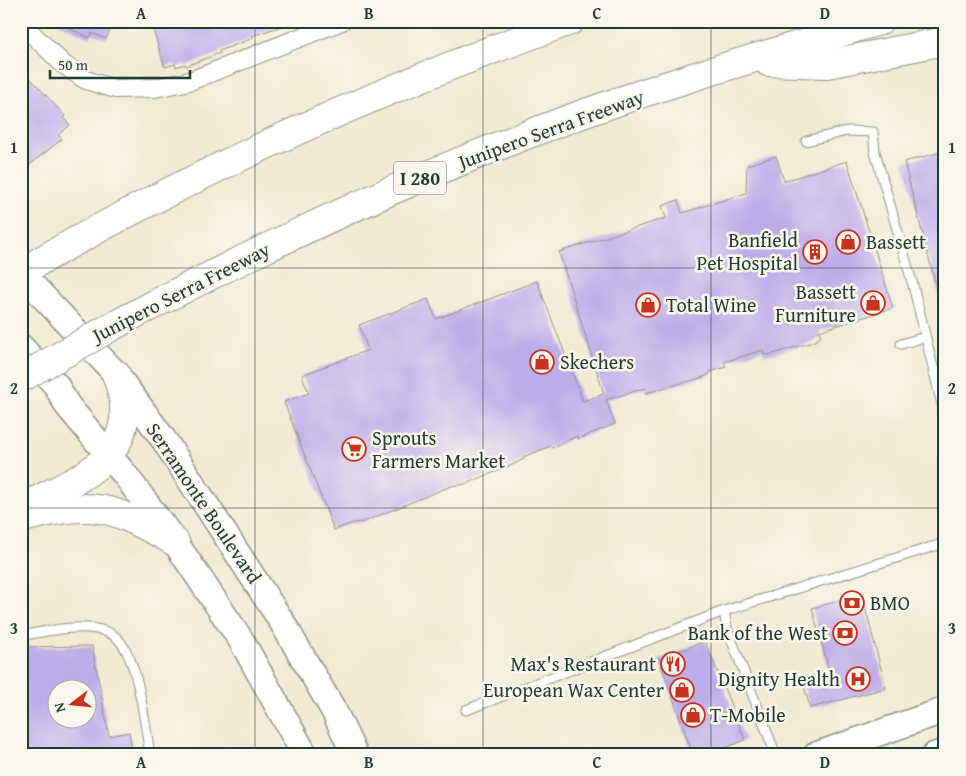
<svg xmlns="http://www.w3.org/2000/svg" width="966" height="776" font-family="'Gentium Book Plus',serif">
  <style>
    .building { fill: #bdade9; fill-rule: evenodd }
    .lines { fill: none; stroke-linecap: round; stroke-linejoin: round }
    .service-casing { stroke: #889483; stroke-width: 11 }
    .minor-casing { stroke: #889483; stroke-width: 20 }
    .secondary-casing { stroke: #889483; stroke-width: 28 }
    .motorway-casing { stroke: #889483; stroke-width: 30 }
    .service { stroke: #fff; stroke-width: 9 }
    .minor { stroke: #fff; stroke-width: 18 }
    .secondary { stroke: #fff; stroke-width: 25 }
    .motorway { stroke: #fff; stroke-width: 28 }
    .motorway-bridge-casing { stroke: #889483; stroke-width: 30; stroke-linecap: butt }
    .motorway-bridge { stroke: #fff; stroke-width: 28 }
    .grid { fill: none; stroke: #1f3d34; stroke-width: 1; stroke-opacity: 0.55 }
    .labels { text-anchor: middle; stroke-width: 5; stroke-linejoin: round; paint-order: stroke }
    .shield { fill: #fbf7ec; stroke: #61756b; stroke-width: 1 }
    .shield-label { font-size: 19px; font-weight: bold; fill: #1f3d34 }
    .street-label { font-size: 20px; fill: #1f3d34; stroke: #fbf7ec }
    .poi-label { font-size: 20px; fill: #1f3d34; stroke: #fbf7ec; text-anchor: end }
    .neatline { fill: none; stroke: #1f3d34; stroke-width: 2 }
    .grid-label { font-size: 16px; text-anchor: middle; font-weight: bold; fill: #1f3d34 }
  </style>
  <rect width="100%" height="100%" fill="#fbf7ec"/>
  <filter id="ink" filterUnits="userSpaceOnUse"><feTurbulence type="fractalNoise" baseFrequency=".02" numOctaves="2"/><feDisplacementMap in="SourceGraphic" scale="10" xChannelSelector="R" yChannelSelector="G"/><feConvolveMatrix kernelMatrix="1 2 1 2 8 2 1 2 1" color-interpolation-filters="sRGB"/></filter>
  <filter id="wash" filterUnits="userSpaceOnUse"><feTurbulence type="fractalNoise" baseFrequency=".0096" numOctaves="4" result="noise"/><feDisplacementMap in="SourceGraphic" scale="20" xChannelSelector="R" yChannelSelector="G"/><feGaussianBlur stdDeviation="1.12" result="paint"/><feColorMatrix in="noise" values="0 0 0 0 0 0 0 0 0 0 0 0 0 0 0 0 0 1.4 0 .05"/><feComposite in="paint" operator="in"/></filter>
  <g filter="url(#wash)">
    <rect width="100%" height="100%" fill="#f2ead2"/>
    <g id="blocks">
      <g class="building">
        <polygon points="54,21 114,21 106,39 92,33 90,38"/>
        <polygon points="150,21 288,21 288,24 252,36 253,38 219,51 220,53 186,66 185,64 176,67 175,64 165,67"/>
        <polygon points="21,68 65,116 63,118 70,125 58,135 62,139 28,166 21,158"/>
        <polygon points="945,151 945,300 940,301 904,162"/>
        <polygon points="776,156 784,181 847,161 893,308 819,331 821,337 813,342 773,354 764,355 763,350 724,362 726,367 710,372 710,374 704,377 646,393 645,388 606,400 615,424 578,439 577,436 552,448 551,446 523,457 524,459 512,465 465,484 451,486 363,522 353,523 334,530 284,402 309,393 302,375 368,350 359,325 428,299 436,319 537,281 583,401 604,394 559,252 666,218 662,206 678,200 682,213 746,193 747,165"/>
        <polygon points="862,595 886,688 810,708 802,679 829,671 812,608"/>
        <polygon points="705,641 745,740 707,755 693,755 659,659"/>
        <path d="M92,646L109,736L129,732L133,755H21V681L25,680L24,647ZM58,688H88V718H58Z"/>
      </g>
    </g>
  </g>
  <g filter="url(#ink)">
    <use href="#blocks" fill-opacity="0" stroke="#889483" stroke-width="1"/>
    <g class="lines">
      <g class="service-casing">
        <g id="service">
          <polyline points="806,141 847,131 873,132 875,152 914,289 945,417"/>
          <polyline points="901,344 925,337"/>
          <polyline points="933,373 945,370"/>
          <polyline points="724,611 727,628 776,755"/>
          <path d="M21,636C45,631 91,621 113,635C138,650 145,726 150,755"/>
          <polyline points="466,710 724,611 945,543"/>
        </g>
      </g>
      <g class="minor-casing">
        <polyline id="minor" points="21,23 63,64 86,80 115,89 155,88 190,81 342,21"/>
      </g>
      <g class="secondary-casing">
        <g id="secondary">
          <polyline points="21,273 116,374 164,440 282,622 334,711 355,755"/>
          <polyline points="21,347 56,385 67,405 126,476 175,542 241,640 305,755"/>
          <polyline points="816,755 945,710"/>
          <polyline points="935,755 945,752"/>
        </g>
      </g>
      <g class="motorway-casing">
        <g id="motorway">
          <polyline points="768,62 827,64 945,41"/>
          <path d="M21,272C195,171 380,89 570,21"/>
          <path d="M111,327C253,251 399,183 550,126C658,85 769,54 879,21"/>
          <path d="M21,508C80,478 148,457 116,374"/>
          <path d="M23,518C54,510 88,502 119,514C138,521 157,532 175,542"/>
        </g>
      </g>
      <use href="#service" class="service"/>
      <use href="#minor" class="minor"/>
      <use href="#secondary" class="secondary"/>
      <use href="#motorway" class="motorway"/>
      <g class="motorway-bridge-casing">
        <polyline id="motorway-bridge" points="21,378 111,327"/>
      </g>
      <use href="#motorway-bridge" class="motorway-bridge"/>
    </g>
  </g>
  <path class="grid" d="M255,21V755M483,21V755M711,21V755M21,268H945M21,508H945"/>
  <defs>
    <g id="shop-ring" transform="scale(1.25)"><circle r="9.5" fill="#fbf7ec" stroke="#c8321e" stroke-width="1.5"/><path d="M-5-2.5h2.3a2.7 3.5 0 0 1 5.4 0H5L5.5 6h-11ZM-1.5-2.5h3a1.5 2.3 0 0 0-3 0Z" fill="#c8321e"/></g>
    <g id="building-ring" transform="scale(1.25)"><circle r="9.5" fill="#fbf7ec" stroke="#c8321e" stroke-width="1.5"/><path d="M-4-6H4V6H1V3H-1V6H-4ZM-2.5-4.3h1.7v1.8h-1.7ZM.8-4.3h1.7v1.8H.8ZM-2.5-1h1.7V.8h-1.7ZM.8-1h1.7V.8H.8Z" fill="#c8321e"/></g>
    <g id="supermarket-ring" transform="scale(1.25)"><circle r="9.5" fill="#fbf7ec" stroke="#c8321e" stroke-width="1.5"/><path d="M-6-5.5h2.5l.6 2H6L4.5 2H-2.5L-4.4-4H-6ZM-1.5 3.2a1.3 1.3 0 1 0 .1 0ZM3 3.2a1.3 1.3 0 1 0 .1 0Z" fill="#c8321e"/></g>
    <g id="bank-ring" transform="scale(1.25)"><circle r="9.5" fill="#fbf7ec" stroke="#c8321e" stroke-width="1.5"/><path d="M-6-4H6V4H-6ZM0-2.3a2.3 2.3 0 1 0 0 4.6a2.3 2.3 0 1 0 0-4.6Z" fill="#c8321e"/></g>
    <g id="restaurant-ring" transform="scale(1.25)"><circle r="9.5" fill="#fbf7ec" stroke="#c8321e" stroke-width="1.5"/><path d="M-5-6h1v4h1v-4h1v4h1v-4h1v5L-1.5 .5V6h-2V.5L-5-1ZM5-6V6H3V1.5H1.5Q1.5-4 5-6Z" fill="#c8321e"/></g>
    <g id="hospital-ring" transform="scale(1.25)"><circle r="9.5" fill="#fbf7ec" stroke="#c8321e" stroke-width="1.5"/><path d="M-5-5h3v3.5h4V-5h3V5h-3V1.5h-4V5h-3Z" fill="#c8321e"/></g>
  </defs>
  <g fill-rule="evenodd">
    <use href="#shop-ring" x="848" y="242"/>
    <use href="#building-ring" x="815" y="252"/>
    <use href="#shop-ring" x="873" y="303"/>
    <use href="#shop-ring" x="648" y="305"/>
    <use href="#shop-ring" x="542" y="362"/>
    <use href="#supermarket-ring" x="354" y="449"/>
    <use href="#bank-ring" x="852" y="603"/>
    <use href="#bank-ring" x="845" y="633"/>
    <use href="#restaurant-ring" x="673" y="664"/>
    <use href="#hospital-ring" x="858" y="679"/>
    <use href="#shop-ring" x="682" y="690"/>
    <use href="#shop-ring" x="693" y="715"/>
  </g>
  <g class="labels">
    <rect class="shield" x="394" y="161.5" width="52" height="33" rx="4"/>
    <g class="shield-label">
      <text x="420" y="185">I 280</text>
    </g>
    <g class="street-label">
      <text transform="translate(551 129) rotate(-20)" y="7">Junipero Serra Freeway</text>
      <text transform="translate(181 292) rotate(-27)" y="7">Junipero Serra Freeway</text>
      <text transform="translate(204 503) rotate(56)" y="7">Serramonte Boulevard</text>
    </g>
    <g class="poi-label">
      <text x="798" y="247">Banfield<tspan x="798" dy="23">Pet Hospital</tspan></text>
      <text x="866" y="249" text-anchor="start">Bassett</text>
      <text x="856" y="299">Bassett<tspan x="856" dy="23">Furniture</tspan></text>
      <text x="666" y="312" text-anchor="start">Total Wine</text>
      <text x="560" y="369" text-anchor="start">Skechers</text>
      <text x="372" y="445" text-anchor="start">Sprouts<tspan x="372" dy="23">Farmers Market</tspan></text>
      <text x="870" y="610" text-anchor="start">BMO</text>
      <text x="828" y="640">Bank of the West</text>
      <text x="656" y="671">Max's Restaurant</text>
      <text x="840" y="686">Dignity Health</text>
      <text x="664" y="697">European Wax Center</text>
      <text x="710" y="722" text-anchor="start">T-Mobile</text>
    </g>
  </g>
  <rect width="966" height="776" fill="none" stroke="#fbf7ec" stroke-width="55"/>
  <g transform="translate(72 704) rotate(254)"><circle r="24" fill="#fbf7ec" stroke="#a3ada2"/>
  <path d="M0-4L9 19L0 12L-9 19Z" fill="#c8321e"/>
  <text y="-8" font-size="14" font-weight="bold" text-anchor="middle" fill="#1f3d34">N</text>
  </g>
  <path d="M50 70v8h140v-8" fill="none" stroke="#1f3d34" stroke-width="2.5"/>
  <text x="58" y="70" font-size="15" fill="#1f3d34" stroke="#fbf7ec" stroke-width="4" paint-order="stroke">50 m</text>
  <rect x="28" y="28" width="910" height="720" class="neatline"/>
  <g class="grid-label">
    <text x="141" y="19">A</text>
    <text x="369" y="19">B</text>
    <text x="597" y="19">C</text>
    <text x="825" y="19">D</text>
    <text x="14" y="153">1</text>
    <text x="952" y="153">1</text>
    <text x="14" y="394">2</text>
    <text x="952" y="394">2</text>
    <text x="14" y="634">3</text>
    <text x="952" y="634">3</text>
    <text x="141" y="768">A</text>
    <text x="369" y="768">B</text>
    <text x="597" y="768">C</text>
    <text x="825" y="768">D</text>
  </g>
</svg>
